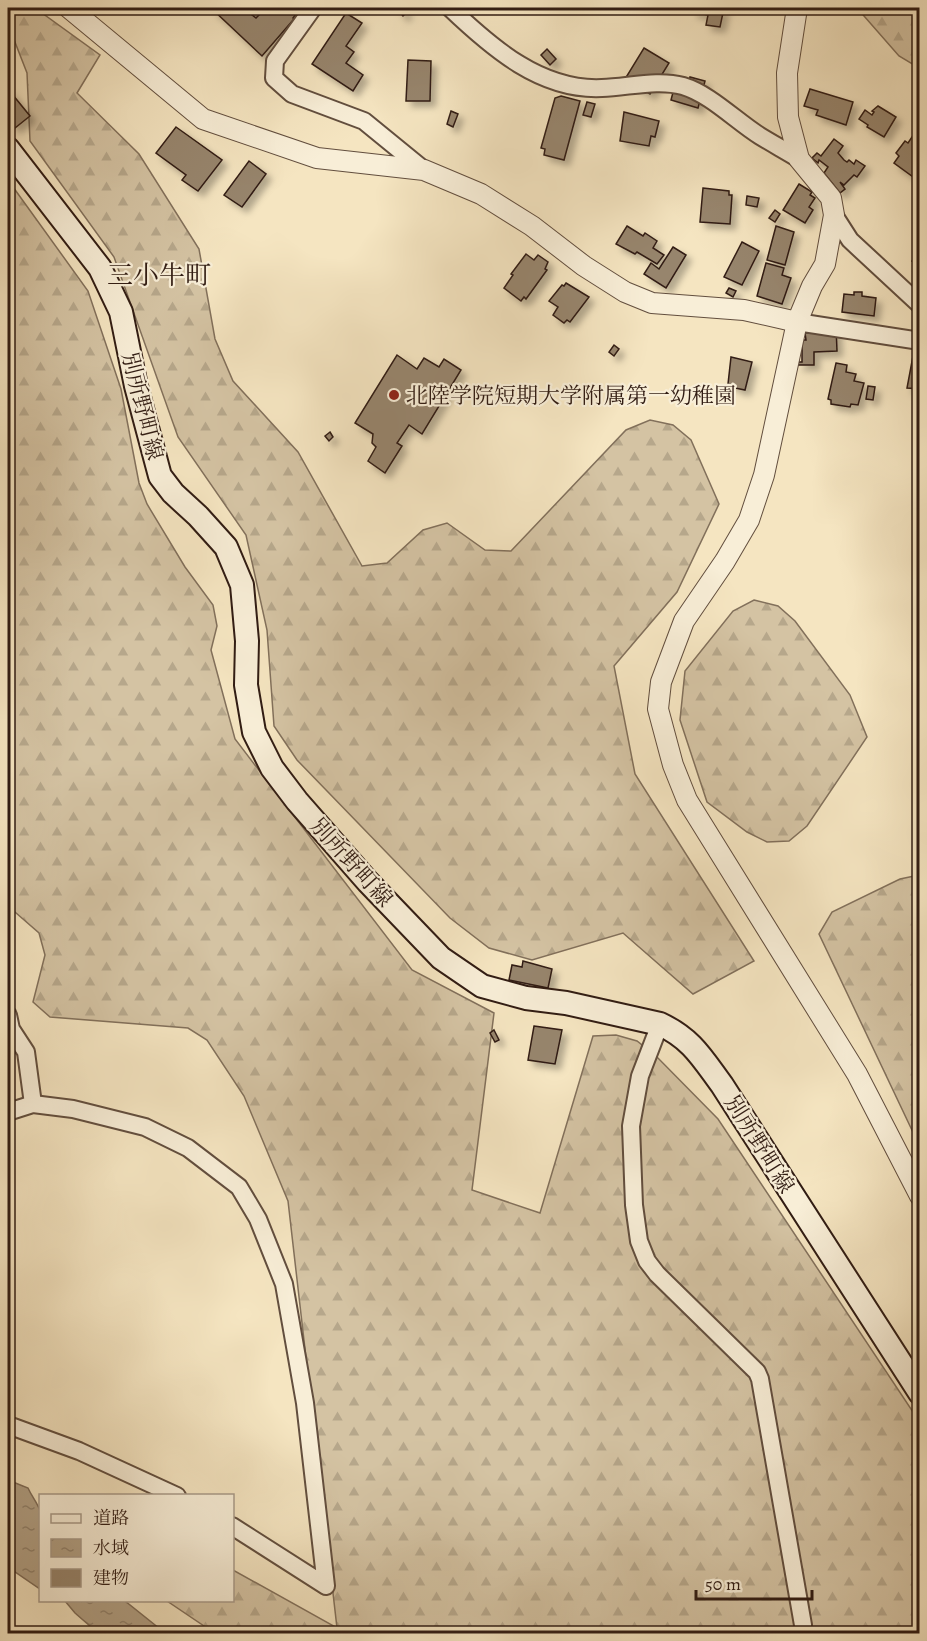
<svg xmlns="http://www.w3.org/2000/svg" width="927" height="1641" font-family="Alegreya,'Noto Serif JP',serif">
  <style>
    .forest { fill: url(#forest-firs); stroke: #82705b; stroke-width: 1.5 }
    .water { fill: url(#water-ripples); stroke: #7e6c58; stroke-width: 1.5 }
    .building { fill: #97856d; stroke: #311c13; stroke-width: 1.5; filter: url(#shadow) }
    .lines { fill: none; stroke-linecap: round; stroke-linejoin: round }
    .minor-casing { stroke: #624e3e; stroke-width: 20 }
    .tertiary-casing { stroke: #624e3e; stroke-width: 22 }
    .secondary-casing { stroke: #311c13; stroke-width: 26 }
    .minor { stroke: #f8eed7; stroke-width: 16 }
    .tertiary { stroke: #f8eed7; stroke-width: 20 }
    .secondary { stroke: #f8eed7; stroke-width: 22 }
    .poi-dot { fill: #8f2418; stroke: #f8eed7; stroke-width: 2 }
    .labels { text-anchor: middle; stroke-width: 4.5; stroke-linejoin: round; paint-order: stroke }
    .poi-label { font-size: 22px; fill: #311c13; stroke: #f8eed7; text-anchor: start }
    .street-label { font-size: 22px; fill: #311c13; stroke: #f8eed7 }
    .quarter-label { font-size: 26px; fill: #311c13; stroke: #f8eed7 }
  </style>
  <defs>
    <pattern id="forest-firs" width="22" height="20" patternUnits="userSpaceOnUse" patternTransform="scale(1.5)"><rect width="22" height="20" fill="#d4c3a3"/><path d="M5 1l3.5 6h-7zM16 11l3.5 6h-7z" fill="#b6a78b"/></pattern>
    <pattern id="water-ripples" width="26" height="14" patternUnits="userSpaceOnUse" patternTransform="scale(1.5)"><rect width="26" height="14" fill="#b2a186"/><path d="M2 4q2-2 4 0t4 0M15 11q2-2 4 0t4 0" fill="none" stroke="#91826c"/></pattern>
    <filter id="shadow"><feDropShadow dx="5.5" dy="5.5" stdDeviation="3" flood-color="#0004"/></filter>
  </defs>
  <rect width="100%" height="100%" fill="#f5e5c1"/>
  <filter id="stains"><feTurbulence type="fractalNoise" baseFrequency=".00333" numOctaves="4"/><feColorMatrix values="0 0 0 0 .2 0 0 0 0 .09 0 0 0 0 .02 0 0 0 .5 -.17"/></filter>
  <radialGradient id="worn" r=".72"><stop offset=".6" stop-color="#630" stop-opacity="0"/><stop offset="1" stop-color="#630" stop-opacity=".3"/></radialGradient>
  <g class="forest">
    <polygon points="8,8 35,8 100,55 77,93 139,154 199,249 215,339 233,381 298,452 362,566 387,563 423,530 447,523 485,550 511,551 626,430 650,420 673,425 691,440 719,504 677,592 614,666 635,774 754,961 693,994 623,933 532,960 489,948 450,918 297,760 274,726 267,630 246,535 178,437 114,257 30,141 27,73 11,32 8,29"/>
    <polygon points="857,8 919,8 919,68 899,56"/>
    <polygon points="8,180 88,291 121,389 139,483 147,504 185,567 213,605 217,626 211,650 235,739 412,970 494,1013 472,1190 540,1213 593,1036 616,1035 637,1041 656,1056 718,1119 919,1421 919,1633 216,1634 167,1601 232,1600 233,1570 337,1628 288,1201 244,1096 207,1040 188,1028 50,1017 33,1002 45,955 39,933 8,906"/>
    <polygon points="754,600 778,606 795,621 850,695 867,737 807,826 789,841 767,842 747,832 707,802 680,720 685,671 733,611"/>
    <polygon points="919,875 920,875 919,1145 819,934 832,912 900,879"/>
  </g>
  <g class="water">
    <path d="M8,1480L28,1488C32,1497 37,1502 40,1511V1589L8,1567Z"/>
    <polygon points="65,1601 125,1601 165,1633 98,1633 75,1613"/>
  </g>
  <g class="building">
    <polygon points="211,8 301,8 293,18 294,19 262,56"/>
    <polygon points="243,8 266,8 256,18"/>
    <polygon points="398,8 402,8 407,12 403,16 397,9"/>
    <polygon points="693,8 724,8 720,27 706,25 708,15 692,12"/>
    <polygon points="346,13 362,23 346,46 354,52 346,63 363,75 353,91 312,64"/>
    <polygon points="644,48 669,63 650,94 625,79"/>
    <polygon points="547,49 556,59 550,65 541,55"/>
    <polygon points="408,60 431,61 430,101 406,101"/>
    <polygon points="677,77 689,81 690,77 705,81 698,108 671,100"/>
    <polygon points="8,89 30,116 15,128 8,119"/>
    <polygon points="810,89 853,102 846,125 816,115 818,110 804,106"/>
    <polygon points="561,96 580,101 564,160 544,155 545,149 541,148 555,98"/>
    <polygon points="587,102 595,104 591,117 583,115"/>
    <polygon points="878,106 896,117 884,137 867,127 868,125 859,119 865,110 872,115 874,112 872,111"/>
    <polygon points="451,111 458,114 453,127 447,124"/>
    <polygon points="624,112 659,121 655,137 651,136 649,146 620,141"/>
    <polygon points="176,127 222,160 198,191 182,180 186,175 156,153"/>
    <polygon points="914,134 920,138 920,175 916,179 894,163 899,156 896,153 905,141 908,143"/>
    <polygon points="834,139 843,146 838,153 844,160 847,162 849,160 854,164 856,160 865,166 857,177 854,175 844,185 840,182 845,189 840,193 824,173 828,167 819,160 818,163 812,158 817,153 821,156"/>
    <polygon points="249,161 266,174 242,207 224,195"/>
    <polygon points="799,184 812,192 810,195 815,198 809,207 813,210 805,223 783,210"/>
    <polygon points="703,188 729,191 729,195 732,195 730,224 700,222"/>
    <polygon points="747,196 759,198 757,207 746,205"/>
    <polygon points="775,210 780,214 775,222 769,218"/>
    <polygon points="627,226 643,236 645,233 657,241 653,248 664,255 657,264 637,252 635,254 616,244"/>
    <polygon points="776,226 794,232 785,265 767,260"/>
    <polygon points="742,242 759,251 742,285 724,277"/>
    <polygon points="673,247 686,255 666,288 644,274 651,263 659,269"/>
    <polygon points="918,253 920,254 920,275 915,272 919,266 912,261"/>
    <polygon points="526,254 534,260 538,255 548,262 545,269 547,270 526,299 524,297 521,301 504,288 513,275 511,274"/>
    <polygon points="766,263 784,268 782,275 791,278 782,304 757,296"/>
    <polygon points="566,283 589,297 570,322 567,320 564,323 553,315 558,307 549,301 562,285 564,286"/>
    <polygon points="729,288 736,291 733,297 726,293"/>
    <polygon points="854,292 862,292 862,296 876,298 874,316 842,312 844,294 854,295"/>
    <polygon points="836,326 837,351 814,352 814,365 798,365 798,362 802,362 802,340 806,340 805,333 822,331"/>
    <polygon points="916,340 920,341 920,389 907,388"/>
    <polygon points="614,345 619,349 614,356 609,352"/>
    <polygon points="397,355 417,369 424,358 439,367 444,359 461,370 422,434 409,425 397,443 402,446 385,473 368,461 376,447 372,443 373,434 355,423"/>
    <polygon points="731,357 752,362 745,390 735,388 735,385 728,384"/>
    <polygon points="836,363 847,365 846,372 856,374 854,381 864,383 858,405 851,404 850,407 831,404 831,400 828,399"/>
    <polygon points="868,386 875,387 873,400 866,399"/>
    <polygon points="330,432 333,437 329,441 325,436"/>
    <polygon points="523,961 552,969 548,988 509,980 512,965 522,967"/>
    <polygon points="534,1026 562,1030 555,1064 528,1060"/>
    <polygon points="494,1030 499,1040 495,1042 490,1033"/>
  </g>
  <g class="lines">
    <g class="minor-casing">
      <g id="minor">
        <polyline points="313,8 275,61 274,78 292,94 364,121 424,170"/>
        <path d="M450,8C492,48 541,91 602,88C629,87 658,79 683,86C710,94 736,121 760,136C773,144 786,151 799,159"/>
        <polyline points="834,215 850,240 920,305"/>
        <polyline points="797,322 920,341"/>
        <polyline points="8,1015 11,1029 26,1052 33,1104"/>
        <polyline points="660,1024 640,1076 631,1126 634,1205 639,1241 647,1261 657,1274 757,1372 760,1379 803,1625"/>
        <polyline points="8,1112 33,1104 73,1109 145,1127 188,1148 239,1187 258,1219 284,1284 305,1403 326,1586 232,1526"/>
        <polyline points="8,1425 79,1451 177,1496"/>
      </g>
    </g>
    <g class="tertiary-casing">
      <g id="tertiary">
        <polyline points="69,8 203,119 317,158 424,170 481,194 532,226 584,266 625,292 652,303 744,310 797,322"/>
        <polyline points="797,8 787,73 788,117 799,159 831,198 834,215 825,264 812,286 797,322 764,475 749,520 725,561 684,621 661,682 658,709 673,765 687,800 857,1074 920,1196"/>
      </g>
    </g>
    <g class="secondary-casing">
      <path id="secondary" d="M8,149L100,268L121,312L136,386L160,476L173,493L198,516L226,547L242,585L247,641L246,685L254,732L272,768L297,801L368,882L441,958L482,986L526,998L566,1003L660,1024C692,1039 702,1058 722,1085L920,1393"/>
    </g>
    <use href="#minor" class="minor"/>
    <use href="#tertiary" class="tertiary"/>
    <use href="#secondary" class="secondary"/>
  </g>
  <circle class="poi-dot" cx="394" cy="395" r="6"/>
  <g class="labels">
    <g class="poi-label">
      <text x="406" y="403">北陸学院短期大学附属第一幼稚園</text>
    </g>
    <g class="street-label">
      <text transform="translate(143 406) rotate(76)" y="8">別所野町線</text>
      <text transform="translate(352 862) rotate(48)" y="8">別所野町線</text>
      <text transform="translate(760 1144) rotate(58)" y="8">別所野町線</text>
    </g>
    <g class="quarter-label">
      <text x="159" y="284">三小牛町</text>
    </g>
  </g>
  <rect width="927" height="1641" fill="none" stroke="#f5e5c1" stroke-width="30"/>
  <rect x="9" y="9" width="909" height="1623" fill="none" stroke="#311c13" stroke-width="3"/>
  <rect x="15" y="15" width="897" height="1611" fill="none" stroke="#311c13" stroke-width="1.5"/>
  <rect x="39" y="1494" width="195" height="108" fill="#f8eed7" stroke="#a89a89" stroke-width="1.5"/>
  <rect x="51" y="1514" width="30" height="9" fill="#f8eed7" stroke="#a89a89" stroke-width="1.5"/>
  <text x="93" y="1524" font-size="18" fill="#311c13">道路</text>
  <rect x="51" y="1539" width="30" height="18" fill="url(#water-ripples)" stroke="#a89a89" stroke-width="1.5"/>
  <text x="93" y="1554" font-size="18" fill="#311c13">水域</text>
  <rect x="51" y="1569" width="30" height="18" fill="#97856d" stroke="#a89a89" stroke-width="1.5"/>
  <text x="93" y="1584" font-size="18" fill="#311c13">建物</text>
  <path d="M696 1590v9h116v-9" fill="none" stroke="#311c13" stroke-width="3"/>
  <text x="705" y="1590" font-size="18" fill="#311c13" stroke="#f8eed7" stroke-width="4.5" paint-order="stroke">50 m</text>
  <rect width="100%" height="100%" filter="url(#stains)"/>
  <rect width="100%" height="100%" fill="url(#worn)"/>
</svg>
